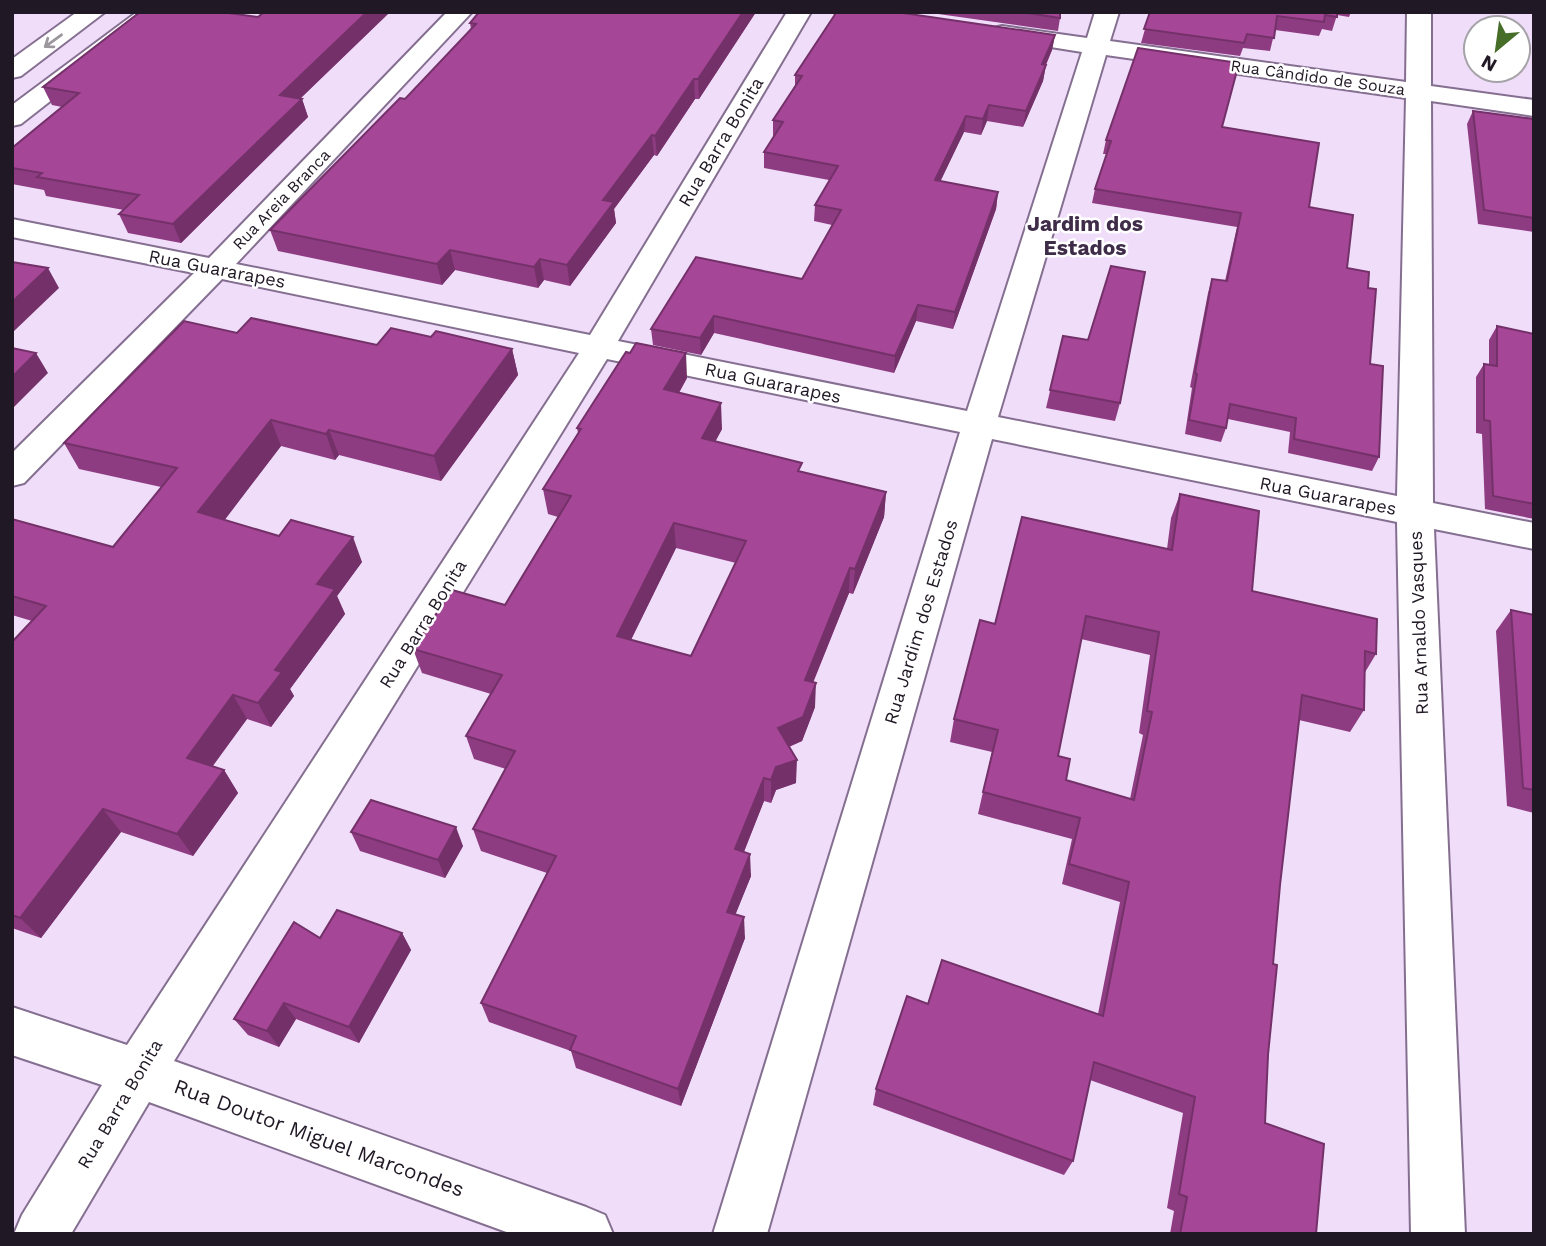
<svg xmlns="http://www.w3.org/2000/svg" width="1546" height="1246" font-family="'Work Sans',sans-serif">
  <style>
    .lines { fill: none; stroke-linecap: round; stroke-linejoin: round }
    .street-casing { stroke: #856f90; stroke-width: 4 }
    .street { fill: #fff; fill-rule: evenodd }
    .wall { fill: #8e3c81; fill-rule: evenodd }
    .shaded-wall { fill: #743169 }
    .building { fill: #a54696; stroke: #743169; stroke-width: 2; fill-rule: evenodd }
    .oneway { stroke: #9b979d }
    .labels { text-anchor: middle; stroke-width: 5; stroke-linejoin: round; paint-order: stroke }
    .far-street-label { font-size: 16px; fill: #201825; stroke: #fff }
    .street-label { font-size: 18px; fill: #201825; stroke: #fff }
    .far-district-label { font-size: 21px; font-weight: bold; fill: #3f2c49; stroke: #fff }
    .near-street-label { font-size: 21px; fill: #201825; stroke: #fff }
  </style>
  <rect width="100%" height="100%" fill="#f0ddfa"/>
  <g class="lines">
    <g class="street-casing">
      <g id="street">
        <polygon points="77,12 105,12 21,76 12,78 12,59"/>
        <polygon points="137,12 164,12 21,124 12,126 12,105"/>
        <path d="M447,12H472L236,264L590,335L787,12H811L618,341L967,411L1082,52L994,38L990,33L994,28L1002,26L1087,38L1095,12H1119L1110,41L1406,82L1407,12H1431V86L1534,100V116L1431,101L1433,503L1534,523V549L1434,529L1465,1234H1411L1397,522L992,439L767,1234H713L960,432L607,359L174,1061L586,1207L605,1215L613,1234H512L149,1102L71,1234H14L22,1215L102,1085L12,1055V1007L127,1045L579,353L222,279L24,483L12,486V453L194,273L12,237V219L209,258ZM1106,55L1406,98L1397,496L998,417Z"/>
      </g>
    </g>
    <use href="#street" class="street"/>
  </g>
  <g class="wall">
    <polygon points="264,12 390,12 301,98 302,99 308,117 181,243 128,233 119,214 124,210 46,196 44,190 12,184 12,148 62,107 52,105 43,87 258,17"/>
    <polygon points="479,12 756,12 699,99 695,99 657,156 654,155 614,209 616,223 570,286 544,280 538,288 455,270 442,285 278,251 270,230 405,99 471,29 470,23"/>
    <polygon points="924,12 1060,12 1060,18 1058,31"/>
    <polygon points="1150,12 1351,12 1349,17 1337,15 1332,31 1322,29 1319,36 1275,30 1270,51 1243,48 1240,56 1141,43"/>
    <polygon points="834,16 1055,35 1052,50 1046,65 1043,81 1023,127 987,121 981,135 964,132 940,181 998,192 996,209 953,329 916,321 894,373 714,333 701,355 653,345 651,329 802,279 832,225 814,221 815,205 829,180 764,168 764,152 774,136 773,136 773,120 795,86 795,75"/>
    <polygon points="1473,111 1534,119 1534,232 1478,224 1467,124"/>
    <polygon points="1222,127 1309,207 1347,268 1368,288 1370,364 1379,457 1372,471 1288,453 1290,432 1228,419 1226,428 1221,442 1185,434 1192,388 1190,387 1208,293 1212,279 1225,281 1237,227 1092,203 1095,189 1107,154 1103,154 1106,140"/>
    <polygon points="1497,326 1534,334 1534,519 1485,509 1482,434 1476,433 1476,377 1484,364 1489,365 1489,340"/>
    <polygon points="237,333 377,345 431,337 512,349 518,375 441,481 339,455 335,460 281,446 224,520 362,562 337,596 345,614 290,689 294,696 271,727 247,719 212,766 224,770 238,793 193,856 121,832 41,938 12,928 12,642 32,621 12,615 12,519 113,547 161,487 79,469 64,443"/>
    <polygon points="1063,336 1120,403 1115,421 1046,408"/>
    <path d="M687,378L679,393L722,429L715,442L802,472L886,492L884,517L853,594L849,593L813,683L815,707L802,741L789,747L796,783L776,790L771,803L764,801L744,852L751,876L735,915L745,938L681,1106L576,1068L571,1051L489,1022L481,1003L547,873L481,851L473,829L506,769L474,759L466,736L491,694L422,673L413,649L505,605L558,517L548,514L543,489L578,433L577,428ZM676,548L736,563L691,656L631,640Z"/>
    <path d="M1180,494L1252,591L1376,654L1364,674V710L1350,732L1299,720L1280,885L1273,964L1265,1123L1316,1234H1170L1174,1211L1167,1208L1183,1113L1090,1080L1073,1161L1064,1175L873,1105L876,1089L928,1004L1098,1014L1120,902L1062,884L1072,839L978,814L992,752L950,742L954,719L995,624L1167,549L1171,518ZM1081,639L1150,655L1139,733L1143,735L1130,799L1066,780L1058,756Z"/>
    <polygon points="1511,610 1534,615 1534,813 1507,806 1496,631"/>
    <polygon points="351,832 463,846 445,878 360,851"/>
    <polygon points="402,933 411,950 359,1043 296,1019 279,1047 248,1035 234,1019 320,938"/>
  </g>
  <g class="shaded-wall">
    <polygon points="367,12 390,12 285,113 280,95"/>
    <polygon points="743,12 756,12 699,99 698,79"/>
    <polygon points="1055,35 1052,50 1039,80 1042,64"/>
    <polygon points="1046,65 1043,81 1023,127 1026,111"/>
    <polygon points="694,79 695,99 657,156 655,136"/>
    <polygon points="302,99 308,117 181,243 173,224"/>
    <polygon points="989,105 987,121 981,135 983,119"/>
    <polygon points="966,116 964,132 933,197 935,180"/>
    <polygon points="652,135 654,155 614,209 616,223 570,286 567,265 603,200"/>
    <polygon points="998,192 996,209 953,329 955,312"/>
    <polygon points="450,250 455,270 442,285 437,264"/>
    <polygon points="540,259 544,280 538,288 534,267"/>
    <polygon points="48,268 59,288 12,333 12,302"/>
    <polygon points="918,305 916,321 894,373 895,356"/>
    <polygon points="714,316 714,333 701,355 700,338"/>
    <polygon points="512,349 518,375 441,481 434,456"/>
    <polygon points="36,353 48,373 12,409 12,377"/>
    <polygon points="686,353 687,378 666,415 664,389"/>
    <polygon points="721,403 722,429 703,464 702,438"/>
    <polygon points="271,420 281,446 211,538 198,512"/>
    <polygon points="329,430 339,455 335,460 326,434"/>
    <polygon points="886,492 884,517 853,594 855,569"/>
    <polygon points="674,523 676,548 621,660 617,636"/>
    <polygon points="353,537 362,562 337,596 345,614 290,689 294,696 271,727 258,703 317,584"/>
    <polygon points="850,568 849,593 804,704 805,680"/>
    <polygon points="816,683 815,707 802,741 778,751 778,728"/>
    <polygon points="233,695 247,719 202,781 187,758"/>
    <polygon points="797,760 796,783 776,790 771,803 771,780 776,767"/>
    <polygon points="224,770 238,793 193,856 177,834"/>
    <polygon points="764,778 764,801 736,871 735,849"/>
    <polygon points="103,809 121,832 41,938 20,918"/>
    <polygon points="456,827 463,846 445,878 438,860"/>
    <polygon points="750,854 751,876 728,933 727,912"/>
    <polygon points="744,917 745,938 681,1106 678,1089"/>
    <polygon points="402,933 411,950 359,1043 349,1027"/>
    <polygon points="284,1003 296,1019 279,1047 267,1031"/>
  </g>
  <g class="building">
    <polygon points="140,12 221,12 258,17 264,12 367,12 280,95 302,99 173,224 119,214 139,195 37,177 42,173 12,168 12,148 79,93 43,87"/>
    <polygon points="479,12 743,12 698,79 694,79 655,136 652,135 603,200 614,202 567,265 540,259 534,267 450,250 437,264 270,230 400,98 405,99 476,24 470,23"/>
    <polygon points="836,12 896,12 1055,35 1042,64 1046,65 1026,111 989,105 983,119 966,116 935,180 998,192 955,312 918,305 895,356 714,316 700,338 651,329 696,257 802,279 841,210 815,205 838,166 764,152 783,122 773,120 802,76 795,75 834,16"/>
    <polygon points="1021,12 1060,12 1060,18"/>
    <polygon points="1150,12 1337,12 1337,17 1325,15 1324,22 1277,16 1274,38 1247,34 1244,43 1144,29"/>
    <polygon points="1138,48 1239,63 1222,127 1319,143 1309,207 1353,215 1347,268 1369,272 1368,288 1376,289 1370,364 1383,366 1379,457 1294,439 1296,418 1230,404 1226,428 1189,420 1197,374 1195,373 1212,279 1227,281 1241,213 1095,189 1111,141 1106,140"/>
    <polygon points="1473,111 1534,119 1534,218 1484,210"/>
    <polygon points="12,262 48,268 12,302"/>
    <polygon points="1111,266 1145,272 1120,403 1050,390 1063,336 1088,340"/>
    <polygon points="251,318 377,345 391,328 431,337 436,331 512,349 434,456 329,430 326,434 271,420 198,512 279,536 291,520 353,537 317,584 335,589 275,670 282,672 258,703 233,695 187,758 224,770 177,834 103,809 20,918 12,915 12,642 46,606 12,596 12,519 113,547 177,468 64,443 184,321 237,333"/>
    <polygon points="1497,326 1534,334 1534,504 1493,496 1490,421 1484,420 1484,364 1497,366"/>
    <path d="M636,343L686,353L664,389L721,403L702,438L802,463L798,471L886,492L855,569L850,568L805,680L816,683L803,717L778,728L797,760L776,767L771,780L764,778L735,849L750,854L727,912L744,917L678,1089L570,1050L576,1036L481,1003L556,856L473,829L515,751L466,736L502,675L413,649L452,590L505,605L571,496L543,489L581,429L577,428L626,352L630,353ZM674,523L746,541L691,656L617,636Z"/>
    <polygon points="12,348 36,353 12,377"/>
    <path d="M1180,494L1259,511L1252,591L1377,619L1376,654L1365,651L1364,710L1302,695L1280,885L1273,964L1277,965L1268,1055L1265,1123L1324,1144L1316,1234H1180L1187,1197L1179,1194L1195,1097L1094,1062L1073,1161L876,1089L907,996L928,1004L942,960L1103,1016L1129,882L1069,864L1080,818L983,792L998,730L954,719L980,620L995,624L1022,517L1172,550ZM1086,616L1159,632L1147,711L1152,712L1134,800L1066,780L1070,759L1058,756Z"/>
    <polygon points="1511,610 1534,615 1534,790 1523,788"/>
    <polygon points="371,800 456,827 438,860 351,832"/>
    <polygon points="337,910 402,933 349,1027 284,1003 267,1031 234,1019 294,922 320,938"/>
  </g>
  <defs><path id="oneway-shaft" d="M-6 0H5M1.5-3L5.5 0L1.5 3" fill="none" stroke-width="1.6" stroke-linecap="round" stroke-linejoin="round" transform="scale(1.75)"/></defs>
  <use class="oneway" href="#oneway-shaft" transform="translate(53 41) rotate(144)"/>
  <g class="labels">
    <g class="far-street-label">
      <text transform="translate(1318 77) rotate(8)" y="6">Rua Cândido de Souza</text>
      <text transform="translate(281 199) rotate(-46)" y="6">Rua Areia Branca</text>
    </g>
    <g class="street-label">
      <text transform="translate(721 142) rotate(-59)" y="6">Rua Barra Bonita</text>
      <text transform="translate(217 269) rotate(11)" y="6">Rua Guararapes</text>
      <text transform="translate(773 383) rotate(12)" y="6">Rua Guararapes</text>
      <text transform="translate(1328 496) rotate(11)" y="6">Rua Guararapes</text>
      <text transform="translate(921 622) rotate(-73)" y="6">Rua Jardim dos Estados</text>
      <text transform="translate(1419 623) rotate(-92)" y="6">Rua Arnaldo Vasques</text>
      <text transform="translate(423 624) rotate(-58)" y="6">Rua Barra Bonita</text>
      <text transform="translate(120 1104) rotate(-59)" y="6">Rua Barra Bonita</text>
    </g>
    <g class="far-district-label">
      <text x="1085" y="231">Jardim dos<tspan x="1085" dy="24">Estados</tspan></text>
    </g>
    <g class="near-street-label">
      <text transform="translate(319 1138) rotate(20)" y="7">Rua Doutor Miguel Marcondes</text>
    </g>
  </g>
  <rect width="1546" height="1246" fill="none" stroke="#201825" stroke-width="28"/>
  <g transform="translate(1497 49) rotate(209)"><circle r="33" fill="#ffffff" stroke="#a6a3a8" stroke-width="2"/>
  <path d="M0-5L12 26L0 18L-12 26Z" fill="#466e29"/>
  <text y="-10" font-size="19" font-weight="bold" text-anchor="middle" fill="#201825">N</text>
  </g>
</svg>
